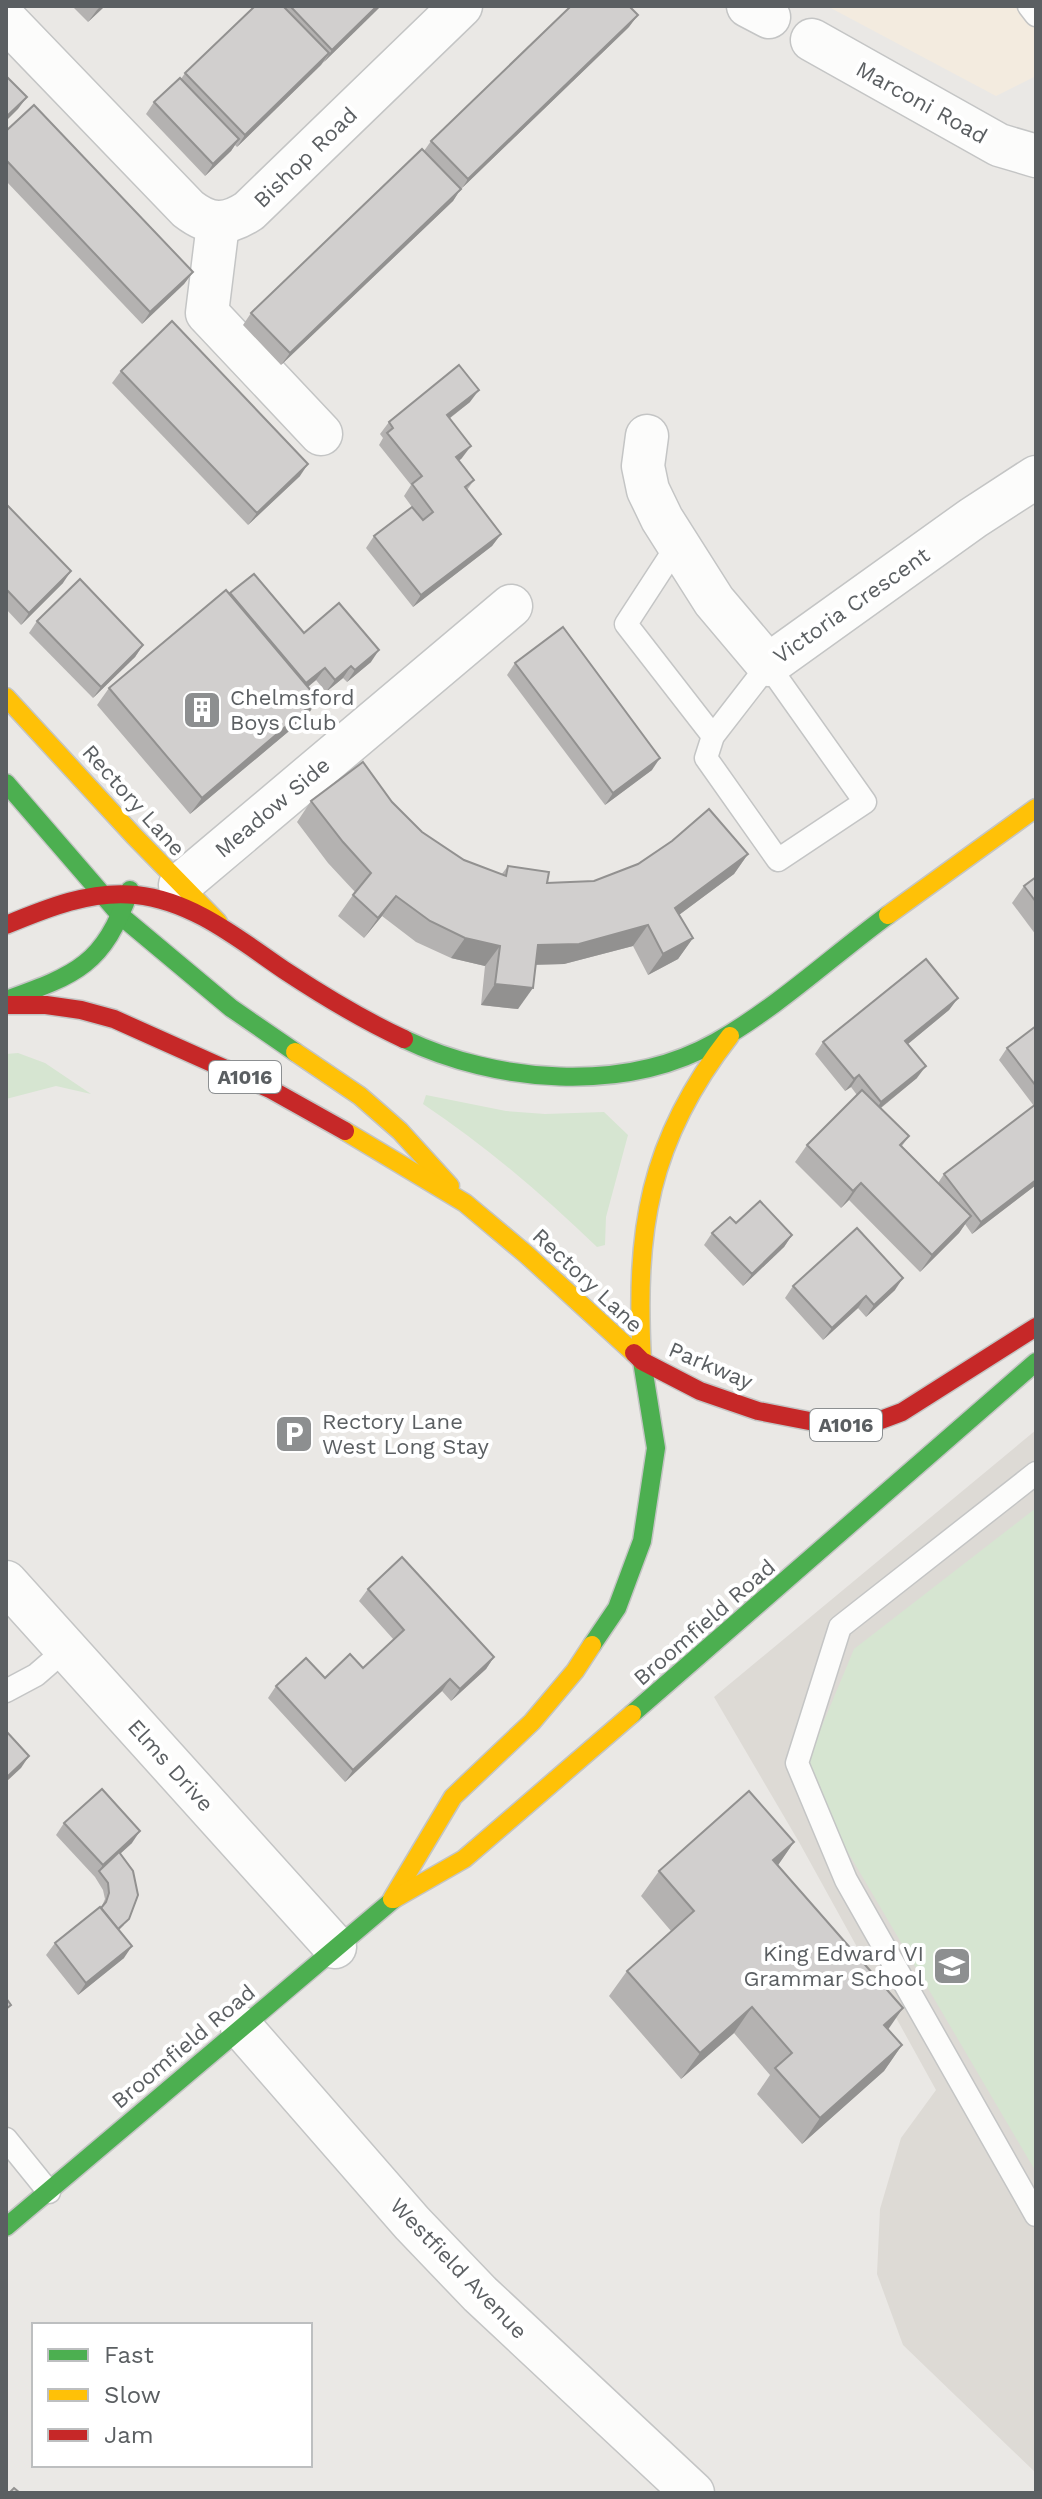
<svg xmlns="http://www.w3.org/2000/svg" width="1042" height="2499" font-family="'Work Sans',sans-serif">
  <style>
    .commercial { fill: #f3ebdf }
    .education { fill: #dddad5 }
    .green { fill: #d6e5d1 }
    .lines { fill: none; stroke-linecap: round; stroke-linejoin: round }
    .lane-casing { stroke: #c4c5c5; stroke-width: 25 }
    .street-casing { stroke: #c4c5c5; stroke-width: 45 }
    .fast-casing { stroke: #c4c5c4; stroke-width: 21 }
    .slow-casing { stroke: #c4c5c4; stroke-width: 21 }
    .jam-casing { stroke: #c4c5c4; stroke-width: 21 }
    .lane { stroke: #fcfcfb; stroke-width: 22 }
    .street { stroke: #fcfcfb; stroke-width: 42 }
    .fast { stroke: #4caf50; stroke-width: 18 }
    .slow { stroke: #ffc107; stroke-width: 18 }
    .jam { stroke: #c62828; stroke-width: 18 }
    .wall { fill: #b4b2b1 }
    .shaded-wall { fill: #929190 }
    .building { fill: #d1cfce; stroke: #929190; stroke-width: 2 }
    .labels { text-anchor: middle; stroke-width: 8; stroke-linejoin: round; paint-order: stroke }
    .shield { fill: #fff; stroke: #8c8f91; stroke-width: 2 }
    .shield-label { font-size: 20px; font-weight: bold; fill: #5b5f62 }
    .street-label { font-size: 22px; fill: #5b5f62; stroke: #fff }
    .poi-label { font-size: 22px; fill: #5b5f62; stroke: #fff; text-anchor: start }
  </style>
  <rect width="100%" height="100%" fill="#eae8e5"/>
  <polygon class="commercial" points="827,6 1036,6 1036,76 996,96"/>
  <polygon class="education" points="1036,1430 1036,2473 903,2345 877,2274 880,2209 901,2138 936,2090 799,1842 714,1697"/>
  <g class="green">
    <polygon points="18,1053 45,1063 91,1094 56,1086 6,1099 6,1054"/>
    <path d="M426,1095L506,1111L545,1114L604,1112L628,1135L606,1217L605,1245L597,1247C543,1195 486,1146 423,1104Z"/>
    <polygon points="1036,1508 1036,2172 802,1774 854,1649"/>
  </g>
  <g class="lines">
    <g class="lane-casing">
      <g id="lane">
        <polyline points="1029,6 1036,15"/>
        <polyline points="678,544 626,624 713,736"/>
        <polygon points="768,665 865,802 778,860 706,758 713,736"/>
        <polyline points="1036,1473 840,1627 797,1763 846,1880 1036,2215"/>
        <polyline points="6,1691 36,1675 66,1649"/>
        <polyline points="6,2139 49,2192"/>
      </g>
    </g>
    <g class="street-casing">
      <g id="street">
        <polyline points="748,6 769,17"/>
        <path d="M6,20L188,209C210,226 226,226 249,211L461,6"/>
        <polyline points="812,40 999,145 1036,156"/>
        <polyline points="218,224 207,313 321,434"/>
        <polyline points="647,436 643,466 648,490 662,519 714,601 768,665 973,518 1036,477"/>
        <polyline points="180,885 511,606"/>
        <polyline points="6,1582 335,1947"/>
        <polyline points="242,2028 412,2223 480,2294 693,2493"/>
      </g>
    </g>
    <g class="fast-casing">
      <g id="fast">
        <polyline points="6,783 121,916 231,1008 295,1052"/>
        <path d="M6,1000C78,974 103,965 130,890"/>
        <path d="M404,1039C496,1083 624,1094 716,1042C778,1007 831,957 888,915"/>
        <polyline points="592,1645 617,1608 642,1541 656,1448 642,1361"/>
        <polyline points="632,1714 1036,1362"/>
        <polyline points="6,2227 394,1899"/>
      </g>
    </g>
    <g class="slow-casing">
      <g id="slow">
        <polyline points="6,697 134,836 218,922"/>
        <polyline points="888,915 1036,808"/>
        <polyline points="295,1052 360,1096 400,1131 450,1186"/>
        <polyline points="345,1131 465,1203 527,1255 634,1353"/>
        <path d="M642,1361C635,1231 648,1141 730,1036"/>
        <polyline points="392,1899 453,1797 532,1722 575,1671 592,1645"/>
        <polyline points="394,1899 464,1859 632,1714"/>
      </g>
    </g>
    <g class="jam-casing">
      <g id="jam">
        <path d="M6,925C47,908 91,890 136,895C194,901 241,941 287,972C325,997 363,1020 404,1039"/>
        <polyline points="6,1005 46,1005 81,1010 114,1019 270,1089 345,1131"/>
        <polyline points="634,1353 642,1361 700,1391 758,1411 835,1426 870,1424 902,1412 1036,1327"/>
      </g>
    </g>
    <use href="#lane" class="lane"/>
    <use href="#street" class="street"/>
    <use href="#fast" class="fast"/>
    <use href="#slow" class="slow"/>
    <use href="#jam" class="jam"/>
  </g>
  <g class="wall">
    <polygon points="72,6 105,6 88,22"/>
    <polygon points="255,6 381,6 237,147 235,145 231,151 205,176 146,114 154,102 181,79 185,73"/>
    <polygon points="629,27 460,190 453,201 281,365 243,325 251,313 424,151 431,141"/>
    <polygon points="6,131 193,272 184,284 142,324 6,181"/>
    <polygon points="121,371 300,476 248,525 112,383"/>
    <polygon points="470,402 449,419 462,458 459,461 474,480 467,490 501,534 492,546 413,607 366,548 374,536 412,507 404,496 411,485 379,445 383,438 380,434 389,422"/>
    <polygon points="6,507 63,583 21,625 6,609"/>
    <polygon points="230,594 304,633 371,662 347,682 343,678 326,692 316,680 308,687 318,699 307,716 190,814 97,705 109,688"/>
    <polygon points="37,621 143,645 135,657 93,698 29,633"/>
    <polygon points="515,663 652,770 605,805 507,675"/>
    <polygon points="311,801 392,802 422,832 464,860 501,875 508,866 547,883 594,881 748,854 734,874 679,915 693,938 678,959 648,975 633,946 564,964 535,965 518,1009 481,1005 485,966 451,958 416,942 382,916 364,938 338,916 355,892 328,863 297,822"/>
    <polygon points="1036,877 1036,935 1012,903 1024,886"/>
    <polygon points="958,998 949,1010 908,1044 917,1078 881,1108 909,1136 902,1146 938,1183 944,1174 1034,1106 999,1060 1007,1048 1036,1026 1036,1185 972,1234 965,1224 959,1233 920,1272 849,1200 841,1208 795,1162 807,1145 857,1095 851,1087 845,1091 815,1054 823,1042"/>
    <polygon points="736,1223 792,1235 784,1247 743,1286 704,1245 712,1233"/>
    <polygon points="793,1286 895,1290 866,1317 858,1308 823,1340 785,1298"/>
    <polygon points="368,1589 494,1657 486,1669 451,1701 442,1691 345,1782 268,1698 276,1686 325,1678 363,1668 394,1640 359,1601"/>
    <polygon points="64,1823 132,1843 120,1854 124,1925 119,1930 124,1958 78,1995 46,1955 55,1943 101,1908 105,1899 103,1890 95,1877 56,1835"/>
    <polygon points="794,1842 778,1865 888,2030 902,2045 884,2071 802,2144 757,2094 770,2075 734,2033 681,2079 609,1996 627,1971 671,1931 641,1896 659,1871"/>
  </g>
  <g class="shaded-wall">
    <polygon points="101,6 105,6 88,22 97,10"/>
    <polygon points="377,6 381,6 324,62 332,50"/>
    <polygon points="638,15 629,27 460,190 453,201 281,365 290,353 461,190 468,179"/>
    <polygon points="329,53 321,65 237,147 245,135"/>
    <polygon points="27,97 18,109 6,121 6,117"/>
    <polygon points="239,139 231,151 205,176 213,164"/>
    <polygon points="193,272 184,284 142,324 150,312"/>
    <polygon points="479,390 470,402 438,427 447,415"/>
    <polygon points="471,446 462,458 448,469 456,457"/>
    <polygon points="308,464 300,476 248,525 257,513"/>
    <polygon points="501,534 492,546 413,607 421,595"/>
    <polygon points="71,571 63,583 21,625 29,613"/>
    <polygon points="143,645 135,657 93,698 101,687"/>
    <polygon points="379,650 371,662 347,682 355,670"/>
    <polygon points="351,666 343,678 326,692 335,680"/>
    <polygon points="325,668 316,680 298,695 306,683"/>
    <polygon points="318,699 307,716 190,814 202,798"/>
    <polygon points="660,758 652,770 605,805 613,793"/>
    <polygon points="748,854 734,874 660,929 675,908"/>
    <polygon points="396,896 382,916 364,938 378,918"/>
    <polygon points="648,925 633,946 564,964 523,965 538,945"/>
    <polygon points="465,938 500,946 485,966 451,958"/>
    <polygon points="693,938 678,959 648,975 663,954"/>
    <polygon points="495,984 533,988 518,1009 481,1005"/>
    <polygon points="958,998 949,1010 897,1053 905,1041"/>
    <polygon points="926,1066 917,1078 873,1114 881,1102"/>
    <polygon points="859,1075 851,1087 845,1091 854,1079"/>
    <polygon points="1036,1180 1036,1185 972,1234 981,1222"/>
    <polygon points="861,1183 849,1200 841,1208 853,1191"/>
    <polygon points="971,1216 959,1233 920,1272 932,1255"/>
    <polygon points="792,1235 784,1247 743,1286 752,1274"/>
    <polygon points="903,1278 895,1290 866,1317 874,1305"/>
    <polygon points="866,1296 858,1308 823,1340 832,1328"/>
    <polygon points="494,1657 486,1669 451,1701 460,1689"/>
    <polygon points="450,1679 442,1691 345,1782 353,1770"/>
    <polygon points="29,1756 21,1768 6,1782 6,1778"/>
    <polygon points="140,1831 132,1843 100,1872 99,1871 103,1865"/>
    <polygon points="794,1842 776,1868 773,1860"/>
    <polygon points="132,1946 124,1958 78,1995 86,1983"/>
    <polygon points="752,2007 734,2033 681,2079 700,2053"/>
    <polygon points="903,2008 885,2034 884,2025"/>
    <polygon points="902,2045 884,2071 802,2144 820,2118"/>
  </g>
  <g class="building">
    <polygon points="255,6 283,6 329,53 245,135 185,73"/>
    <polygon points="290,6 377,6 332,50"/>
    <polygon points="571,6 629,6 638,15 468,179 431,141"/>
    <polygon points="6,76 27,97 6,117"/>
    <polygon points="180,78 239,139 213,164 154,102"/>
    <polygon points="34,105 193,272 150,312 6,160 6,131"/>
    <polygon points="422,149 461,189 290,353 251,313"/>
    <polygon points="172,321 308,464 257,513 121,371"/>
    <polygon points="459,365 479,390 447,415 471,446 456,457 474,480 465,487 501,534 421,595 374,536 412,507 423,520 433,512 412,484 422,476 387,433 393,428 389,422"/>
    <polygon points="8,506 71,571 29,613 6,589 6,507"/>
    <polygon points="254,574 304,633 339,603 379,650 355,670 351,666 335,680 325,668 306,683 230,593"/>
    <polygon points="80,579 143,645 101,687 37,621"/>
    <polygon points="226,590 318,699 202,798 109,688"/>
    <polygon points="563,627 660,758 613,793 515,663"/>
    <polygon points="363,762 392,802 422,832 464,860 506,876 508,866 549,872 547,883 594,881 638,864 672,841 709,809 748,854 675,908 693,938 663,954 648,925 579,944 538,945 533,988 495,984 500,946 465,938 430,921 396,896 378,918 353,895 371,873 343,842 311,801"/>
    <polygon points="1036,877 1036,902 1024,886"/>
    <polygon points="926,959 958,998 905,1041 926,1066 881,1102 859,1075 854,1079 823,1042"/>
    <polygon points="1036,1026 1036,1086 1007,1048"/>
    <polygon points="862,1090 909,1136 900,1145 971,1216 932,1255 861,1183 853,1191 807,1145"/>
    <polygon points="1036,1104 1036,1180 981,1222 944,1174"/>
    <polygon points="760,1201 792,1235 752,1274 712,1233 730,1217 736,1223"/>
    <polygon points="857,1228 903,1278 874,1305 866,1296 832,1328 793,1286"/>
    <polygon points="402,1557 494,1657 460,1689 450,1679 353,1770 276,1686 306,1658 325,1678 350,1654 363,1668 404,1630 368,1589"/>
    <polygon points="6,1731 29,1756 6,1778"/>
    <polygon points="102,1789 140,1831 103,1865 64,1823"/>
    <polygon points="749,1791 794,1842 773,1860 903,2008 884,2025 902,2045 820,2118 775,2068 792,2053 752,2007 700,2053 627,1971 694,1911 659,1871"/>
    <polygon points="119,1852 133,1871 138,1895 129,1919 118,1929 101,1908 106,1902 109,1893 108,1883 99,1871"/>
    <polygon points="100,1907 132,1946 86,1983 55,1943"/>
    <polygon points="6,1998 11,2005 6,2009"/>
    <polygon points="14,2488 20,2493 9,2493"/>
  </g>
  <defs>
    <g id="building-square" transform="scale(2)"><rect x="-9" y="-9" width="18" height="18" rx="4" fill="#8d8f90" stroke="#fff"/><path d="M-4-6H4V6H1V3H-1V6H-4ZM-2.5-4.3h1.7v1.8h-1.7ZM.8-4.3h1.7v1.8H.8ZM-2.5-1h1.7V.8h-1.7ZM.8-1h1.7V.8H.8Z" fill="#fff"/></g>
    <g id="parking-square" transform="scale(2)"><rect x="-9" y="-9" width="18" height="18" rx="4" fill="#8d8f90" stroke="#fff"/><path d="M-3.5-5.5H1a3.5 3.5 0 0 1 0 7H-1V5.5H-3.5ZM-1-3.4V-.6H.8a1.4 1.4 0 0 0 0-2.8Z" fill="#fff"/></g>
    <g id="school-square" transform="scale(2)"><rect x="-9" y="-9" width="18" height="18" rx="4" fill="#8d8f90" stroke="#fff"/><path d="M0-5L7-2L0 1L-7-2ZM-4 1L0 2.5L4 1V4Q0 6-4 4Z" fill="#fff"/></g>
  </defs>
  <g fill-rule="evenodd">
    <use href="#building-square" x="202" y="710"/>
    <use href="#parking-square" x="294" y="1434"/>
    <use href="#school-square" x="952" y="1966"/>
  </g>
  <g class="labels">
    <g class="shield">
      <rect x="209" y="1061" width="72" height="32" rx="6"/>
      <rect x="810" y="1409" width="72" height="32" rx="6"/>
    </g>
    <g class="shield-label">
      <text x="245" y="1084">A1016</text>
      <text x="846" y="1432">A1016</text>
    </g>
    <g class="street-label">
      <text transform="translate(922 102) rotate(29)" y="8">Marconi Road</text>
      <text transform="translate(305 157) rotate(-44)" y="8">Bishop Road</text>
      <text transform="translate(851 605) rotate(-35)" y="8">Victoria Crescent</text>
      <text transform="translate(134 800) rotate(48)" y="8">Rectory Lane</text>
      <text transform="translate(272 807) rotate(-40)" y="8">Meadow Side</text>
      <text transform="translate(588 1280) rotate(43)" y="8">Rectory Lane</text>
      <text transform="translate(711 1365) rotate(23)" y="8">Parkway</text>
      <text transform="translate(704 1622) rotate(-41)" y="8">Broomfield Road</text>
      <text transform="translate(171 1765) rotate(48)" y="8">Elms Drive</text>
      <text transform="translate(183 2046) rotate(-40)" y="8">Broomfield Road</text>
      <text transform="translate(459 2268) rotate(46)" y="8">Westfield Avenue</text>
    </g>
    <g class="poi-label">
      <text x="230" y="705">Chelmsford<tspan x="230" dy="25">Boys Club</tspan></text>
      <text x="322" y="1429">Rectory Lane<tspan x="322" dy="25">West Long Stay</tspan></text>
      <text x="924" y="1961" text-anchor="end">King Edward VI<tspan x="924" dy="25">Grammar School</tspan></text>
    </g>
  </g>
  <rect width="1042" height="2499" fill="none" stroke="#5b5f62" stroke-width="16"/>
  <rect x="32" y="2323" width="280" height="144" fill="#ffffff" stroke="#bdbfc0" stroke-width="2"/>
  <rect x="48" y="2349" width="40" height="12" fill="#4caf50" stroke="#bdbfc0" stroke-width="2"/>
  <text x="104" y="2363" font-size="24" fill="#5b5f62">Fast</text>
  <rect x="48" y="2389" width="40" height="12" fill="#ffc107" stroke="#bdbfc0" stroke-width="2"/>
  <text x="104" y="2403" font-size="24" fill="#5b5f62">Slow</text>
  <rect x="48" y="2429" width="40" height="12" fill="#c62828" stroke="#bdbfc0" stroke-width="2"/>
  <text x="104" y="2443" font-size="24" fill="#5b5f62">Jam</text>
</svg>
